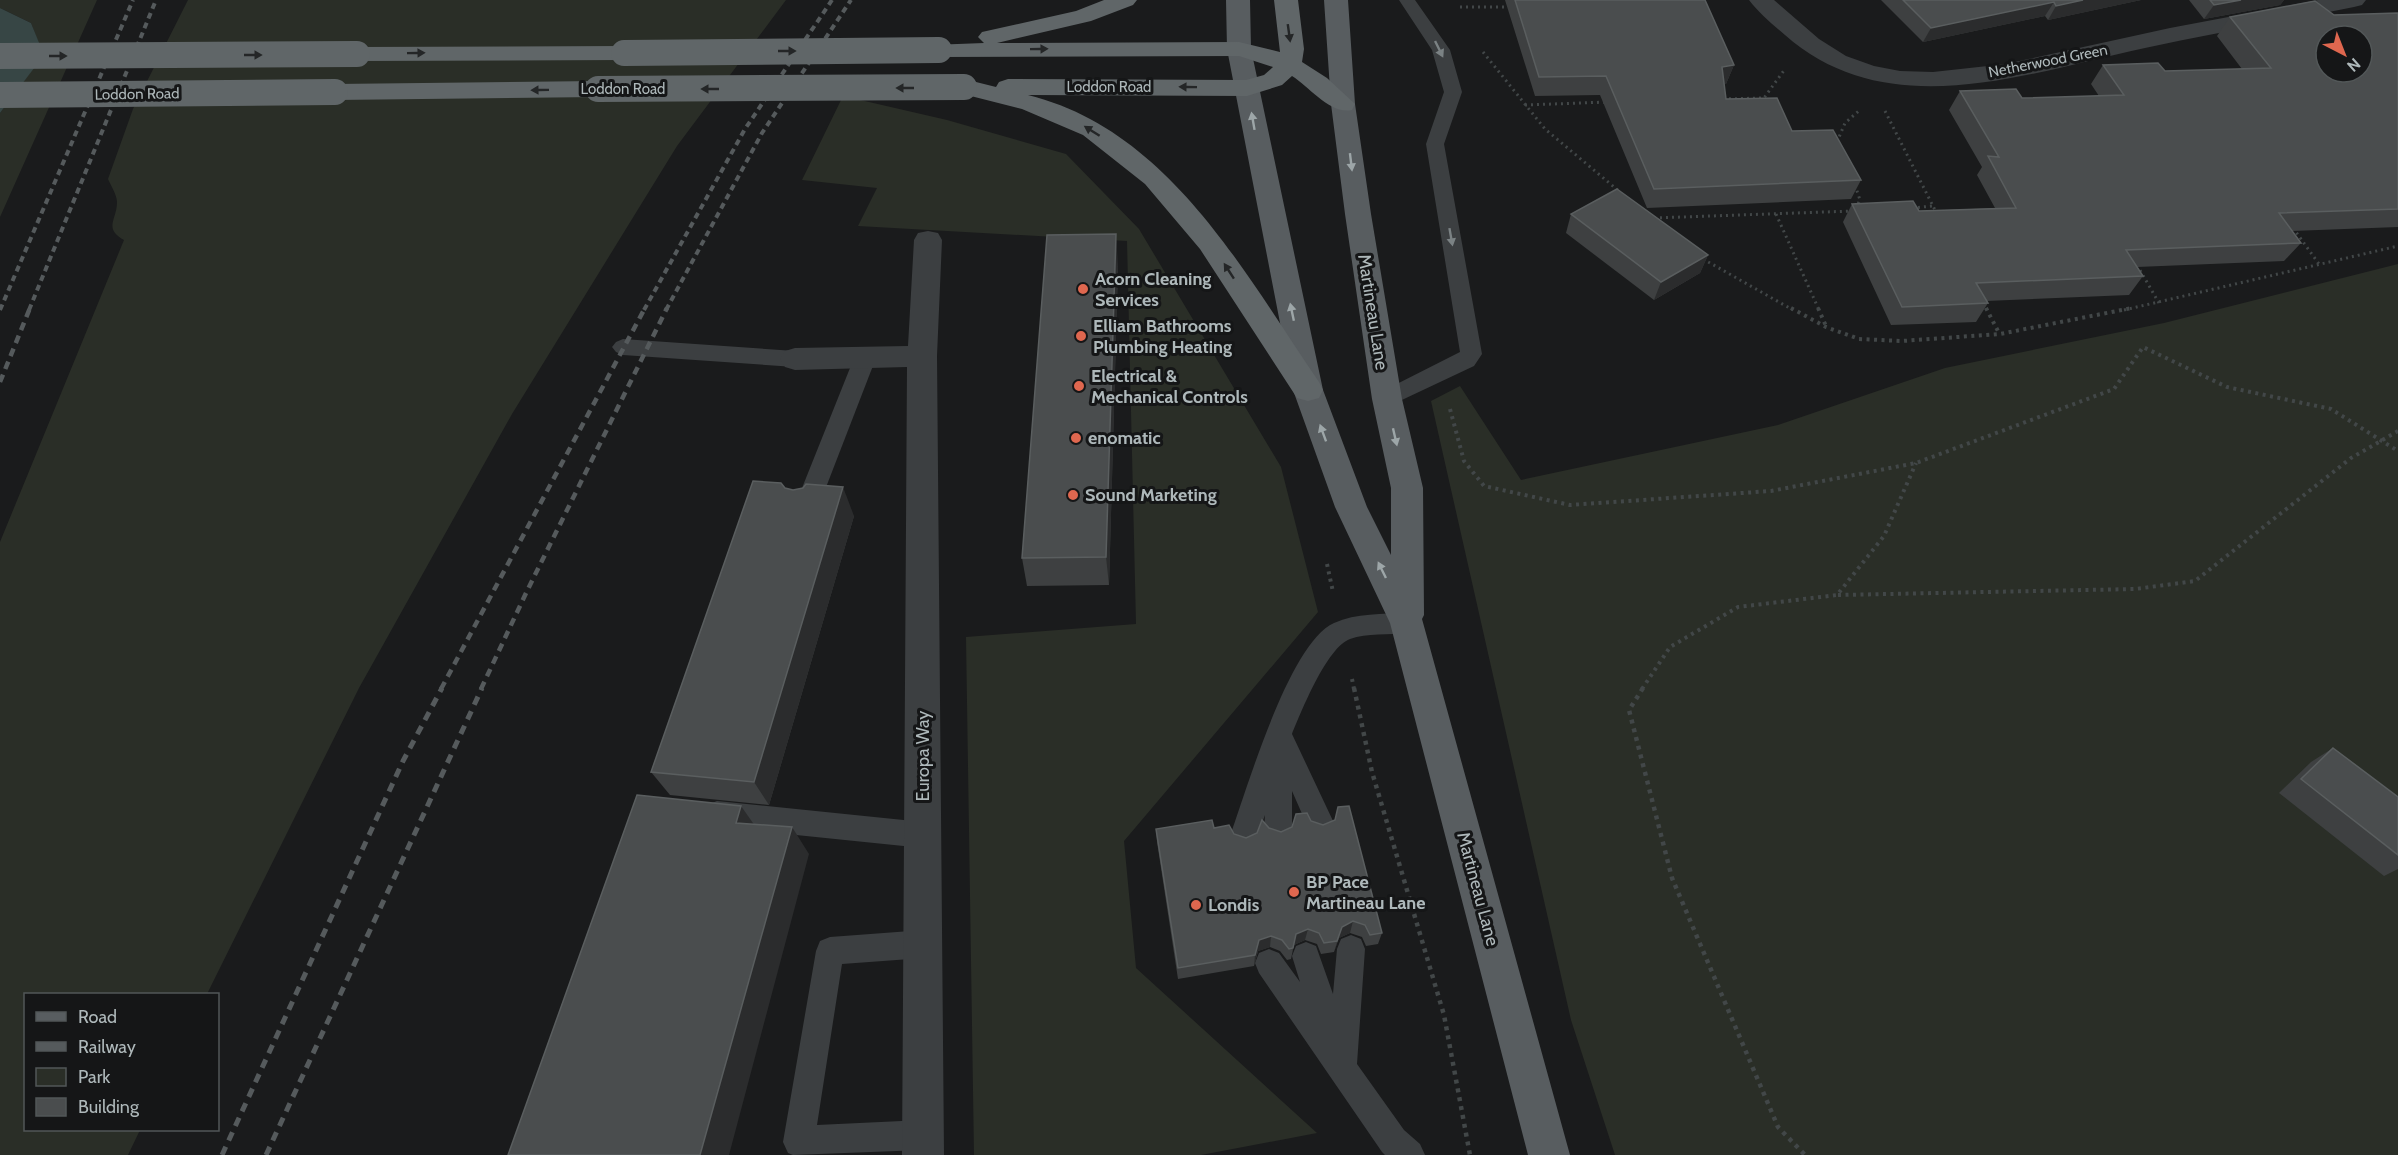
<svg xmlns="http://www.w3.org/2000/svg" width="2398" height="1155" font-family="Cabin,sans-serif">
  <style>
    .green { fill: #2a2e27 }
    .water { fill: #374645 }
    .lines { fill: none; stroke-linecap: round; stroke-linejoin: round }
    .path-far2 { stroke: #424748; stroke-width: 3; stroke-dasharray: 2 4; stroke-linecap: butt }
    .path-far1 { stroke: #424748; stroke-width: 4; stroke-dasharray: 3 4.5; stroke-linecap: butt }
    .path { stroke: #424748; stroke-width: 4.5; stroke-dasharray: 4 5; stroke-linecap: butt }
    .service { fill: #3c3f41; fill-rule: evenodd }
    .minor { fill: #3c3f41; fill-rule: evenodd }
    .primary { fill: #585d60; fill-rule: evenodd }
    .trunk { fill: #606668; fill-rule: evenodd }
    .rail-far2 { stroke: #555a5c; stroke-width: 4; stroke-dasharray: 6 4.5; stroke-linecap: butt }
    .rail-far1 { stroke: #555a5c; stroke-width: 4.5; stroke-dasharray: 8 6; stroke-linecap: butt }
    .rail { stroke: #555a5c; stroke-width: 5; stroke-dasharray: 9 7; stroke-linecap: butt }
    .trunk-bridge { stroke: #606668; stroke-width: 26 }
    .wall { fill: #3e4041 }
    .shaded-wall { fill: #2b2c2d }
    .building { fill: #4a4d4e; stroke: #5a5e5f; stroke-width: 1.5; fill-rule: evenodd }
    .oneway { fill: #242627 }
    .oneway2 { fill: #7b8284 }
    .oneway3 { fill: #9da6a8 }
    .poi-dot { fill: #df674f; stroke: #151617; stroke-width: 2 }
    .labels { text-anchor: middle; stroke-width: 6; stroke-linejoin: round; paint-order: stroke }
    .far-street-label { font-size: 15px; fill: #aeb8ba; stroke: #151617 }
    .poi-label { font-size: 18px; font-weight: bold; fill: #aeb8ba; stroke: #151617; text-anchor: start }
    .street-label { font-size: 18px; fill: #aeb8ba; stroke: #151617 }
  </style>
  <rect width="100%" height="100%" fill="#1a1b1c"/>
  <g class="green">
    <polygon points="0,0 97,0 0,217 0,113 43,55 31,23 0,8"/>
    <path d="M188,0H786L677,146L512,414L359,688L207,994H26V1130H140L128,1155H0V542L124,240C103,228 117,220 117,202C117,195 111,186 108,179L133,109Z"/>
    <polygon points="843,96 947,120 1066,154 1139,229 1281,467 1318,612 1124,841 1136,968 1317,1133 1201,1155 974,1155 966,637 1136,624 1127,241 858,226 877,188 802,180"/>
    <polygon points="2398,264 2398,1155 1615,1155 1571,1020 1431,401 1460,386 1521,480 1778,425 1945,368 2164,323"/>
  </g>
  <polygon class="water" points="0,8 31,23 44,55 0,113"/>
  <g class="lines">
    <g class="path-far2">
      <polyline points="1460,7 1510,7"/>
      <polyline points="1483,52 1545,129 1620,192"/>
      <polyline points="1723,99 1764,98 1785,69"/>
      <polyline points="1525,105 1608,102"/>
      <polyline points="1885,111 1937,214"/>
      <polyline points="1837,142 1845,123 1861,109"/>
      <polyline points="1855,185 1860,200 1857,206"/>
      <polyline points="1912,208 1933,206"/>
      <polyline points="1776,214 1819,310"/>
      <polyline points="1654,218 1853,211"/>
      <polyline points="2293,228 2319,264"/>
      <polyline points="1703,259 1793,310"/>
      <polyline points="2137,265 2159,303"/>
      <polyline points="1983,303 1987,310"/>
      <polyline points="2124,310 2398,246"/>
    </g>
    <g class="path-far1">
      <polyline points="1791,308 1826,327 1859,339 1902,341 2000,334 2132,308"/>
      <polyline points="1818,308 1826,326"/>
      <polyline points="1986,308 1999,333"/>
      <polyline points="1450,409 1464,461 1484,486 1570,505 1771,491 1916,463 2114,389 2143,347 2227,387 2331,409 2398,451"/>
      <polyline points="1327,564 1333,592"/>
      <polyline points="1838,595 2135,589 2195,581 2351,458 2398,431"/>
      <polyline points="1352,679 1354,689"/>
      <polyline points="1642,689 1670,647 1738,607 1837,595 1884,536 1916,463"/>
    </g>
    <g class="path">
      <polyline points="1354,688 1372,772 1444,1015 1470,1155"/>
      <polyline points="1643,688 1629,710 1672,878 1778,1127 1805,1155"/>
    </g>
    <g class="service">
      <polygon points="1399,0 1415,0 1450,50 1462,92 1444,144 1482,354 1474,366 1387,407 1379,405 1376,399 1379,393 1460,352 1426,144 1444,92 1432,50"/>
      <polygon points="623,339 795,351 803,353 806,359 803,365 795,367 623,355 616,352 612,347 616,342"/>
      <polygon points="865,350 873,352 876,358 818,508 814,515 806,517 798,515 794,508 854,358 857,352"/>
      <path d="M1407,613L1416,616L1419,623L1416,630L1407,633C1389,635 1367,633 1350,639C1327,647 1301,712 1292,734L1334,823L1330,832L1320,836L1310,832L1292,791V830L1288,839L1278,843L1268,839L1264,830L1265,815L1254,845L1244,849L1234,845L1230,836C1247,789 1289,643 1334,623C1356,613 1383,614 1407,613Z"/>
      <polygon points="717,801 923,822 933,826 937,835 933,844 923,848 717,827 707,823 704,814 707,805"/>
      <polygon points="924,930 934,934 938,944 934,954 924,958 842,964 817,1125 923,1120 934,1124 938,1135 934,1146 923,1150 793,1155 788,1153 783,1142 816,951 820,941 830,937"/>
      <polygon points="1351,935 1361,939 1365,949 1357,1064 1404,1130 1420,1144 1425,1155 1385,1155 1382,1152 1259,973 1255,963 1259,953 1269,949 1279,953 1300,982 1292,956 1296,946 1306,942 1316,946 1333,994 1337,949 1341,939"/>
    </g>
    <g class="minor">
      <path d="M1749,0H1774L1819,39L1846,56L1874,66L1900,71L1933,72L2006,64L2170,28L2318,0H2366L2362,5L2354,7C2284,21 2214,33 2145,48C2027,73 1888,126 1785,35C1773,25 1759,13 1749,0Z"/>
      <polygon points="928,231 938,233 942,240 937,356 944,1155 902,1155 907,367 795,370 785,367 780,359 785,351 795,348 908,346 914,240 918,233"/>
    </g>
    <polygon class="primary" points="1226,0 1250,0 1251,49 1323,390 1367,507 1391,555 1391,488 1372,399 1345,214 1331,104 1324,0 1348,0 1355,104 1371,214 1402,399 1423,488 1424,615 1422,619 1570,1155 1528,1155 1390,623 1335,507 1293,390 1227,49"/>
    <g class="trunk">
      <path d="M1104,0H1137L1133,5L1091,21L997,43L1239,42L1280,52L1274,0H1298L1304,49L1302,62L1327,78L1355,104L1352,110C1330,115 1310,87 1292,76L1282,85L1247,96L1028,95C1169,130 1243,271 1319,382L1323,390L1319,398L1308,401L1297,398L1200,249L1145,184L1083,135L1022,109L955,92L952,87L955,82L964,79L996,87L999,82L1008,79L1246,80L1264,75L1273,67L1239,56L939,57L931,55L927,50L931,45L984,43L978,37L982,32L1076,11Z"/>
      <polygon points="624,46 632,48 636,53 632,58 624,60 357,61 348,59 345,54 348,49 357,47"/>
      <polygon points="598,81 607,84 610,89 607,94 598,97 335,100 326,97 323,92 326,87 335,84"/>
    </g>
    <g class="rail-far2">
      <polyline points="0,310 133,0"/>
      <polyline points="29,310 156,0"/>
      <polyline points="644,310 745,129 832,0"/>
      <polyline points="666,310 762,133 851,0"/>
    </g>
    <g class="rail-far1">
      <polyline points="0,382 30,308"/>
      <polyline points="441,689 645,308"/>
      <polyline points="481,689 527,591 667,308"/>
    </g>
    <g class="rail">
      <polyline points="222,1155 403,761 442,688"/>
      <polyline points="266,1155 482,688"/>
    </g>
    <g class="trunk-bridge">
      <polyline points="624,53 939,50"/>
      <polyline points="0,56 357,54"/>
      <polyline points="598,89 964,87"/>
      <polyline points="0,95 335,92"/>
    </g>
  </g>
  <g class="wall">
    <polygon points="1505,0 1705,0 1734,65 1726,84 1724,84 1726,99 1792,131 1861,180 1851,199 1647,208 1600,95 1535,96"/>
    <polygon points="1881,0 2141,0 2048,20 2045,16 1923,42"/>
    <polygon points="2189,0 2284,0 2280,5 2204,19"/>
    <polygon points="2398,13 2398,227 2292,231 2301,243 2284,261 2137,267 2143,276 2129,295 1986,301 1988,303 1976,322 1891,325 1843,222 1852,204 1919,211 1995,208 1977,175 1982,167 1949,110 1960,91 2022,98 2099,96 2091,84 2103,65 2165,71 2242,69 2217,36 2230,17"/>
    <polygon points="1571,214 1708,255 1700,273 1654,300 1566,233"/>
    <polygon points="1118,266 1109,585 1027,586 1022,558"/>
    <polygon points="785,488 854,516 769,805 670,795 651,772"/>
    <polygon points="2333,748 2398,797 2398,869 2384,876 2279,793 2311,762"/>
    <polygon points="1311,821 1382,933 1378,944 1366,946 1362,937 1350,933 1339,938 1334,952 1321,954 1317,944 1305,940 1294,945 1291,959 1287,960 1280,951 1270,947 1258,951 1254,966 1178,979 1157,842 1156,829 1214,828 1246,838 1269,828 1281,832"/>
  </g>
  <g class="shaded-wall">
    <polygon points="2083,0 2141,0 2048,20 2056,6"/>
    <polygon points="2241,0 2284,0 2280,5 2204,19 2214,5"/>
    <polygon points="2054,2 2045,16 1923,42 1931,28"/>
    <polygon points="1734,65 1726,84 1715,86 1722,67"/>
    <polygon points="1116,234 1118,266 1109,585 1106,557"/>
    <polygon points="1708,255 1700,273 1654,300 1661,282"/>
    <polygon points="843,487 854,516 769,805 754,782"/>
    <polygon points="741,806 760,833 736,823"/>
    <polygon points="792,827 809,854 729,1155 700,1155"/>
    <polygon points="1353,921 1350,933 1339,938 1334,952 1342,927"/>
    <polygon points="1308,929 1305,940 1294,945 1291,959 1296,934"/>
    <polygon points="1271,936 1270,947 1258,951 1254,966 1255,955 1259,940"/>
  </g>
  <g class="building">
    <polygon points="1515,0 1705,0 1734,65 1722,67 1726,99 1777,98 1792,131 1833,130 1861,180 1654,189 1606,76 1539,77"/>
    <polygon points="1903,0 2083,0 2056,6 2054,2 1931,28"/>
    <polygon points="2210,0 2241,0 2214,5"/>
    <path d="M2315,1L2334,15L2398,13V209L2279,213L2301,243L2126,250L2143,276L1976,283L1988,303L1902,307L1852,204L1913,201L1919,211L2016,208L1988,156L1999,157L1960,91L2016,89L2022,98L2124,95L2103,65L2158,63L2165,71L2271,68L2230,17ZM2326,36H2362V72H2326Z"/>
    <polygon points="1617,189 1708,255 1661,282 1571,214"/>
    <polygon points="1116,234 1106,557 1022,558 1047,235"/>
    <polygon points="753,481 781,483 785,488 793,490 803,488 806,484 843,487 754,782 651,772"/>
    <polygon points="2333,748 2398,797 2398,855 2301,779"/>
    <polygon points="637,795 741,806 736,823 792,827 700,1155 508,1155"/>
    <polygon points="1349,806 1382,933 1370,935 1365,925 1353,921 1342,927 1337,941 1324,943 1319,933 1308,929 1296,934 1293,948 1289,949 1282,940 1271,936 1259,940 1255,955 1178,968 1156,829 1212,820 1214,828 1229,825 1234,834 1246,838 1257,833 1262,820 1269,828 1281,832 1292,827 1296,814 1307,813 1311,821 1323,825 1335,820 1338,807"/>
  </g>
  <defs><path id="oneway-solid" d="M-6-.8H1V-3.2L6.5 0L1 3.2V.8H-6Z" transform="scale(1.5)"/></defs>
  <g class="oneway">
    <use href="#oneway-solid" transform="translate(1289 33) rotate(82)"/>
    <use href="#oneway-solid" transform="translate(1039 49) rotate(-1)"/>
    <use href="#oneway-solid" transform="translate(787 51)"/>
    <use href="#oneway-solid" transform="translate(416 53) rotate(-1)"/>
    <use href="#oneway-solid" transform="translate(253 55)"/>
    <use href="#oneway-solid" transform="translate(58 56)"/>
    <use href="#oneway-solid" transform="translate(1188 87) rotate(-179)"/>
    <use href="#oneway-solid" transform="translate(905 88) rotate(180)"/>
    <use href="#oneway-solid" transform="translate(710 89) rotate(180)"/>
    <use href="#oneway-solid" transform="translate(540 90) rotate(179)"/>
    <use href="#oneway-solid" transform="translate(1092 131) rotate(-148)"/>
    <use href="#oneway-solid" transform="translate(1229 271) rotate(-123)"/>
  </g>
  <g class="oneway2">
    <use href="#oneway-solid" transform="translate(1439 49) rotate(64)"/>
    <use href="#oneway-solid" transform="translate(1451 237) rotate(80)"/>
  </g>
  <g class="oneway3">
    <use href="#oneway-solid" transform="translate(1253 121) rotate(-100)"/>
    <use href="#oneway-solid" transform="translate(1351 162) rotate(83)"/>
    <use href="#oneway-solid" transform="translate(1292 312) rotate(-102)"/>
    <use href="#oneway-solid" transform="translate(1323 433) rotate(-110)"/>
    <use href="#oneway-solid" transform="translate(1395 437) rotate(77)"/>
    <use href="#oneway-solid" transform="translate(1382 570) rotate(-116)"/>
  </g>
  <g class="poi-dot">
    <circle cx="1083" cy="289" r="6"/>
    <circle cx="1081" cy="336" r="6"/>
    <circle cx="1079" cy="386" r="6"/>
    <circle cx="1076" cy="438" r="6"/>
    <circle cx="1073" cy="495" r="6"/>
    <circle cx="1294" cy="892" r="6"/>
    <circle cx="1196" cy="905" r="6"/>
  </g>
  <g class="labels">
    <g class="far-street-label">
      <text transform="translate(2048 61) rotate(-11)" y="5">Netherwood Green</text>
      <text x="1109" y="92">Loddon Road</text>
      <text x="623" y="94">Loddon Road</text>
      <text transform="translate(137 94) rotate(-1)" y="5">Loddon Road</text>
    </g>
    <g class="poi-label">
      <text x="1095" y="285">Acorn Cleaning<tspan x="1095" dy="21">Services</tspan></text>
      <text x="1093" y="332">Elliam Bathrooms<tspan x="1093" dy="21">Plumbing Heating</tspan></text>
      <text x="1091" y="382">Electrical &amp;<tspan x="1091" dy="21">Mechanical Controls</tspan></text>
      <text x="1088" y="444">enomatic</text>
      <text x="1085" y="501">Sound Marketing</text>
      <text x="1306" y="888">BP Pace<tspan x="1306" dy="21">Martineau Lane</tspan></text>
      <text x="1208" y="911">Londis</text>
    </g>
    <g class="street-label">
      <text transform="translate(1373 312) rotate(81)" y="6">Martineau Lane</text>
      <text transform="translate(923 756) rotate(-90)" y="6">Europa Way</text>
      <text transform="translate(1478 889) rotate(75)" y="6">Martineau Lane</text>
    </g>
  </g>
  <rect x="24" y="993" width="195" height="138" fill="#151617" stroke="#525758" stroke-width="1.5"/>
  <rect x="36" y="1012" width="30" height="9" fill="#585d60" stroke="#525758" stroke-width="1.5"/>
  <text x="78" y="1023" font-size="18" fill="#aeb8ba">Road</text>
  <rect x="36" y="1042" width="30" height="9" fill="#555a5c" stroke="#525758" stroke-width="1.5"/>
  <text x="78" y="1053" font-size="18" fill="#aeb8ba">Railway</text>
  <rect x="36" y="1068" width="30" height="18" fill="#2a2e27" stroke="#525758" stroke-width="1.5"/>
  <text x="78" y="1083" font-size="18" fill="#aeb8ba">Park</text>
  <rect x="36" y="1098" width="30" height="18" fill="#4a4d4e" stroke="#525758" stroke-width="1.5"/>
  <text x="78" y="1113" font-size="18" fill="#aeb8ba">Building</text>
  <g transform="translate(2344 54) rotate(138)"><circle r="28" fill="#151617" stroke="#525758" stroke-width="1.5"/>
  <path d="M0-4.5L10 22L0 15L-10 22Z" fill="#df674f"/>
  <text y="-9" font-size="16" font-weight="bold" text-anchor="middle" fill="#aeb8ba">N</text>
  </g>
</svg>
